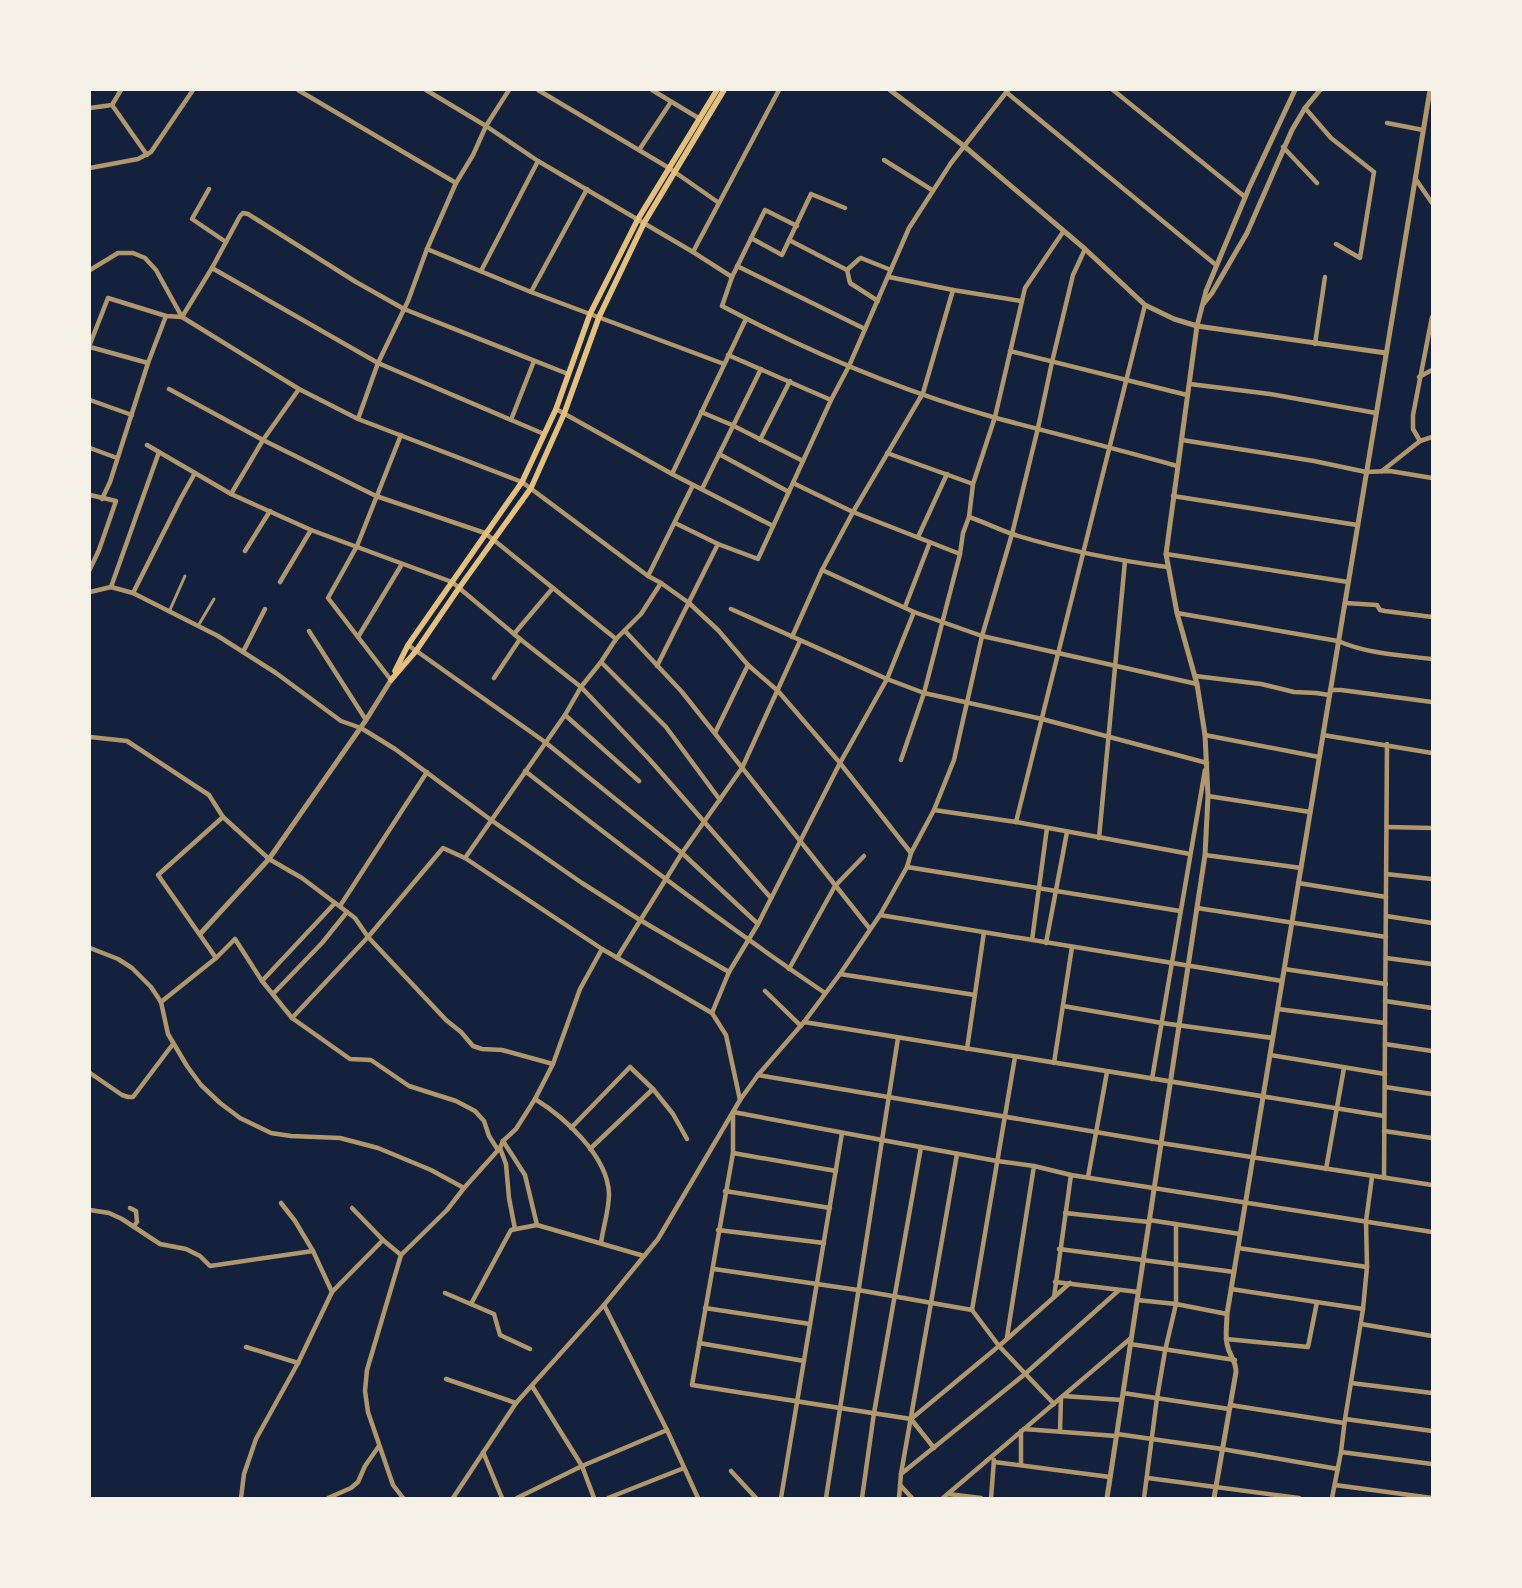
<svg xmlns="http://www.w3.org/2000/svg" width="1522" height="1588" font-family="'Public Sans',sans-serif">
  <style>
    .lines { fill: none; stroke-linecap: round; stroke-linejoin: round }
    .pedestrian { stroke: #b1986c; stroke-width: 3 }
    .minor { stroke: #b1986c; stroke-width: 4.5 }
    .tertiary { stroke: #b1986c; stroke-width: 5 }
    .secondary { stroke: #e5c07b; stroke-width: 5.5 }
  </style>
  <rect width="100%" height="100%" fill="#14213d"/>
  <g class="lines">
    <g class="pedestrian">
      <polyline points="169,612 185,576"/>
      <polyline points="198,626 214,599"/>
    </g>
    <g class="minor">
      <polyline points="298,90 456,183"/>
      <polyline points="426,90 486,126 538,161 693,252 732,277"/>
      <polyline points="538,90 669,168 719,203"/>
      <polyline points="652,90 700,119"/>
      <polyline points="1113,90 1245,197"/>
      <polyline points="1006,92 1216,265"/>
      <polyline points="112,105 147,155"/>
      <polyline points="90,108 112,105 121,90"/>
      <polyline points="1305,108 1331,138 1374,172 1360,258 1336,244"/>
      <polyline points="1387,123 1423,130"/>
      <polyline points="1283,147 1317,183"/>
      <polyline points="639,150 671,102"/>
      <polyline points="884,160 932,190"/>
      <polyline points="90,168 138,159 151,152 193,90"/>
      <polyline points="1415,178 1432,203"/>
      <polyline points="209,189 192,219 226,242"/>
      <path d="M797,226L765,210L732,277L722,306C809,352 902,391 996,418C1056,434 1117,449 1177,466"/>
      <polyline points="751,238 782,255 811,194 845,208"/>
      <polyline points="789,240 847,270"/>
      <polyline points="427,249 531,292 724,364"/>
      <polyline points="693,252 779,90"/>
      <polyline points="737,266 865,329"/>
      <polyline points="212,268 378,363 544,434"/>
      <polyline points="90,270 118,253 133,253 145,258 156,270 182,317 299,389 358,419 522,482 648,576 661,583 689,603 718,630 748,665 778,691 840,763 911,853"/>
      <polyline points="847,270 859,259 861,258 891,270"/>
      <polyline points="847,270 850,283 878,301"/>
      <polyline points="481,271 538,161"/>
      <polyline points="889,277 953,290 1021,301"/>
      <polyline points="531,292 587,189"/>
      <polyline points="182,317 212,268 240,216 243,213 248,214 356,282 404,309 568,374"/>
      <polyline points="90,344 108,298 166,316 182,317"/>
      <polyline points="1315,344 1325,277"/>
      <polyline points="90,347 148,363"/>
      <polyline points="1010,351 1187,395"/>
      <polyline points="728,355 831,400"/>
      <polyline points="1419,377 1432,370"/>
      <polyline points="1190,384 1270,394 1376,413"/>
      <polyline points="169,389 263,440 376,496 485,533 616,639"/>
      <polyline points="90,400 132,415"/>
      <polyline points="556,409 672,474 773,526"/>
      <polyline points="701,412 732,425 803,461"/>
      <polyline points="358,419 378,363 408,301 427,249 456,183 473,155 486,126 509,90"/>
      <polyline points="511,420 534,361"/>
      <polyline points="760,440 790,381"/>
      <polyline points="1182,440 1314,461 1366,472 1390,471 1432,478"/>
      <polyline points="1420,441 1413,429 1413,415 1432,317"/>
      <polyline points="147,445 231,494 311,530 452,582 520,639 581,687 650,760 771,898"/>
      <polyline points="90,448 117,458"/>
      <polyline points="887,453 973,484"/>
      <polyline points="719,454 789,492"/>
      <polyline points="1382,471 1420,441 1432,437"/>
      <polyline points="672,474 746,319"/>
      <polyline points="793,483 853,512 960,554"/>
      <polyline points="702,489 761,369"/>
      <polyline points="231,494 263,440 299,389"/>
      <polyline points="90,495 116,501 99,550 90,569"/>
      <polyline points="1173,496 1357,525"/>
      <polyline points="102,499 110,482 148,363 166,316"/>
      <path d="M969,517C984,522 998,529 1012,534C1063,550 1115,560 1167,567"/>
      <polyline points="675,523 718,544 758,559 831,400 849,366 909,228 951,163 1008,90"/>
      <polyline points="918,537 947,474"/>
      <polyline points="245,551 270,511"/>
      <polyline points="1166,554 1348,582"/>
      <polyline points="822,570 914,612 982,636 1197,684"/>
      <polyline points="648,576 693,485"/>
      <polyline points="280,582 311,530"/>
      <polyline points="111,587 159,452"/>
      <polyline points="90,592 111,587 133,593 218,636 276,673 341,721 361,728 395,749 491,820 582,883 640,920 729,972"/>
      <polyline points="133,593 181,498 195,473"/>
      <polyline points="1345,603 1377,605 1380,610 1385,611 1432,617"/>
      <polyline points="905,607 930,542"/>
      <polyline points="731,609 887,679 924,693 1042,719 1207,763"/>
      <path d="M1177,613L1338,641C1368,654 1400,655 1432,659"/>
      <polyline points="309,631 366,720"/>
      <polyline points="625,631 682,692 870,929"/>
      <polyline points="514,634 552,589"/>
      <polyline points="358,637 402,564"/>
      <polyline points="792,637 822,570 853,512 923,393 953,290"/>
      <polyline points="408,645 545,742 682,853 758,924"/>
      <polyline points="243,652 265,609"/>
      <polyline points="601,662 666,727 720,800"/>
      <polyline points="657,666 718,544"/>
      <polyline points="1195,676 1261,684 1294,692 1316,693 1329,695"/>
      <polyline points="494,678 520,639"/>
      <polyline points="391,680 328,598 357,546 401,435"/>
      <polyline points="1330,690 1341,690 1432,702"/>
      <polyline points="565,715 639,781"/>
      <polyline points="715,733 748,665"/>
      <polyline points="1205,735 1319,757"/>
      <polyline points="1323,735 1432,753"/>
      <polyline points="90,737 127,741 209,795 223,817 269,859 302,878 355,918 368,937 446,1020 461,1032 473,1046 482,1049 502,1050 553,1064"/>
      <polyline points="901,760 924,693 960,554 963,533 969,517 973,484 995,417 1025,288 1063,232"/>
      <path d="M525,771C623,848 722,923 825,993"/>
      <polyline points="1208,796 1310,812"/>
      <polyline points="934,810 1016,822 1190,854"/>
      <polyline points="1016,822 1145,305"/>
      <polyline points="1387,827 1432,828"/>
      <polyline points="1099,838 1125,561"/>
      <polyline points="1205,855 1301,868"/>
      <polyline points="465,858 602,949 712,1013 726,1035 740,1100"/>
      <polyline points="907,867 1180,911"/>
      <polyline points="1386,874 1432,879"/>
      <polyline points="1298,883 1386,897"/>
      <polyline points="340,906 427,772"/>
      <polyline points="1197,908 1386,937"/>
      <polyline points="880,915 1282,981"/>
      <polyline points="1386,916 1432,923"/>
      <polyline points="1032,940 1047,828"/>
      <polyline points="1046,943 1067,832"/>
      <polyline points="90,948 118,959 132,968 151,987 161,1002 168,1034 187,1066 201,1085 220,1103 240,1118 271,1133 291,1136 340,1138 378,1148 431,1170 464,1188"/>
      <polyline points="216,958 158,875 223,817"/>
      <polyline points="617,958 682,853 742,768 800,641"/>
      <polyline points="1386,958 1432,964"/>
      <polyline points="789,969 835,886 864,856"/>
      <polyline points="1284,969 1386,984"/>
      <polyline points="840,974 975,995"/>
      <polyline points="262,981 335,903"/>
      <polyline points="765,991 801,1026"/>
      <polyline points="273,994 322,943 347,912"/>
      <polyline points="1385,1001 1432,1008"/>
      <polyline points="161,1002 216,958 235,939 262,981 292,1018 350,1059 371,1060 409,1086 456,1101 475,1111 484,1121 489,1136 498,1150"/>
      <polyline points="1063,1006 1162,1023 1273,1038"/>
      <polyline points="1278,1009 1385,1023"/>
      <polyline points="712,1013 729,972 758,924 840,763 887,679 914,612"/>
      <polyline points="292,1018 368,937 443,848 465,858 565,715 581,687 601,662 616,639 641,614 661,583"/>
      <polyline points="804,1022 1384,1116"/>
      <polyline points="1385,1044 1432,1051"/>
      <polyline points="967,1049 984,932"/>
      <polyline points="1270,1055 1385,1074"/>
      <polyline points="1054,1063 1072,947"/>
      <polyline points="90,1073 122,1095 128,1097 133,1097 173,1044"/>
      <polyline points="758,1075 1161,1143 1432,1185"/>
      <polyline points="1152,1079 1205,770"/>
      <polyline points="1385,1087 1432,1094"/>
      <path d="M535,1099C564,1117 608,1156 609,1194C609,1210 603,1228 601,1243"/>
      <polyline points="571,1128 630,1067 653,1089 673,1114 687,1139"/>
      <polyline points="1384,1131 1432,1138"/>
      <polyline points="503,1141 525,1175 537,1225"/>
      <polyline points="500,1148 506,1164 509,1198 515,1229"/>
      <polyline points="590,1149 653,1089"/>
      <polyline points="733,1153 836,1171"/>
      <polyline points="1326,1169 1344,1068"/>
      <polyline points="1088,1177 1107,1072"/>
      <polyline points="1384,1178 1387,744"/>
      <polyline points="725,1191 830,1208"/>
      <polyline points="281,1203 295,1221 313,1251"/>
      <polyline points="130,1208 136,1211 137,1222 134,1226"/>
      <polyline points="352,1208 383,1240 401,1255"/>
      <polyline points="90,1210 109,1213 122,1219 160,1244 186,1249 200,1256 210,1266 313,1251 332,1292"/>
      <polyline points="1065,1213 1149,1222"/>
      <polyline points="1149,1220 1240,1234"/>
      <polyline points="718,1230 824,1243"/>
      <polyline points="1238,1248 1367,1267"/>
      <polyline points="1059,1249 1234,1272"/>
      <polyline points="714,1269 858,1290 972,1310 999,1346 1054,1404"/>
      <polyline points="1055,1282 1138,1292"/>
      <polyline points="1231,1289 1363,1309"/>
      <polyline points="445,1293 494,1314 500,1335 530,1349"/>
      <polyline points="1054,1297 1071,1175"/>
      <polyline points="1137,1300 1176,1304 1227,1314"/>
      <polyline points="471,1304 511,1230 537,1225 644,1256"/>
      <polyline points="604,1305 667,1430 698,1498"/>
      <polyline points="705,1308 810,1324"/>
      <polyline points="972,1310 1015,1057"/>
      <polyline points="1361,1324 1432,1336"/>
      <polyline points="1007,1337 1034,1166"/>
      <polyline points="1226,1339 1308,1347 1317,1302"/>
      <polyline points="699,1343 804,1361"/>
      <polyline points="1130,1344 1235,1360"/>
      <polyline points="246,1347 298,1363"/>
      <polyline points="446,1379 516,1403"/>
      <polyline points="1351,1383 1432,1393"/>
      <polyline points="532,1386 582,1466 594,1498"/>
      <polyline points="1123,1393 1229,1409"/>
      <polyline points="1063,1396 1122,1400"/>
      <polyline points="1230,1405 1344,1423"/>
      <polyline points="911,1419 692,1385 733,1153 733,1112 882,1140 997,1161 1034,1166 1071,1175 1432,1232"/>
      <polyline points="911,1419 999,1346 1070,1283"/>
      <polyline points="911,1419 934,1448"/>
      <polyline points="1345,1419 1432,1431"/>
      <polyline points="1024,1429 1116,1436"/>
      <polyline points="1060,1431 1061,1398"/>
      <polyline points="1117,1434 1222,1449 1338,1469"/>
      <polyline points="483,1452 502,1498"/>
      <polyline points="1341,1452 1432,1464"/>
      <polyline points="994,1462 1110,1477"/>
      <polyline points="1021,1465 1021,1431"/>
      <polyline points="731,1471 756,1498"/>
      <polyline points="901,1474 1025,1374 1118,1291"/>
      <polyline points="1148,1478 1299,1498"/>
      <polyline points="900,1485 912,1498"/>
      <polyline points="1335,1485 1432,1498"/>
      <polyline points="948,1494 981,1498"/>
      <polyline points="241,1498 244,1474 256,1439 298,1363 332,1292 383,1240"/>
      <polyline points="328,1498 351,1488 358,1482 365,1466 379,1446"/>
      <polyline points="403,1498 393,1485 368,1412 365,1391 367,1370 401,1255 447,1210 464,1188 500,1148 503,1141 516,1129 535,1099 553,1064 580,989 602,949"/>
      <polyline points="453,1498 516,1403 604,1305 658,1239 740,1100 758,1075 804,1022 840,974 880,915 907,867 911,853 934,810 954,760 982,636 1012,534 1038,428 1052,362 1073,275 1085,249"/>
      <polyline points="517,1498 582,1466 667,1430"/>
      <polyline points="608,1498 684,1468"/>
      <polyline points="781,1498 842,1133"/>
      <polyline points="826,1498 898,1038"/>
      <polyline points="862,1498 874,1413 921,1147"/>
      <polyline points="899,1498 901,1474 957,1154"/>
      <polyline points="943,1498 1131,1338"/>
      <polyline points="991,1498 994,1460"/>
      <polyline points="1144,1498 1157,1398 1165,1351 1176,1304 1176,1224"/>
      <polyline points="1332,1498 1341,1452 1345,1419 1363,1309 1367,1267 1366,1221 1372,1177"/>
    </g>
    <g class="tertiary">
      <polyline points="890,90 964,146 1085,249 1145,305 1174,319 1197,326 1386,353"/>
      <polyline points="1204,303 1212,293 1247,233 1292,130 1305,108 1320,90"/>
      <polyline points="200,934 269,859 366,720 391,680"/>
      <polyline points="1107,1498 1205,855 1208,796 1205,735 1197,684 1177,613 1166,554 1197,326 1206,291 1249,188 1295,90"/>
      <path d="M1214,1498L1236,1372C1236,1359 1229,1356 1227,1344C1225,1335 1227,1324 1227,1314L1430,90"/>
    </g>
    <g class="secondary">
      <polyline points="395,671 408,645 522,482 556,409 590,314 638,219 717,90"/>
      <polyline points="391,680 416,651 459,588 531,488 564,414 599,317 644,223 724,90"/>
    </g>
  </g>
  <rect width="1522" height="1588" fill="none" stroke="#f6f1e7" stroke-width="182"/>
</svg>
